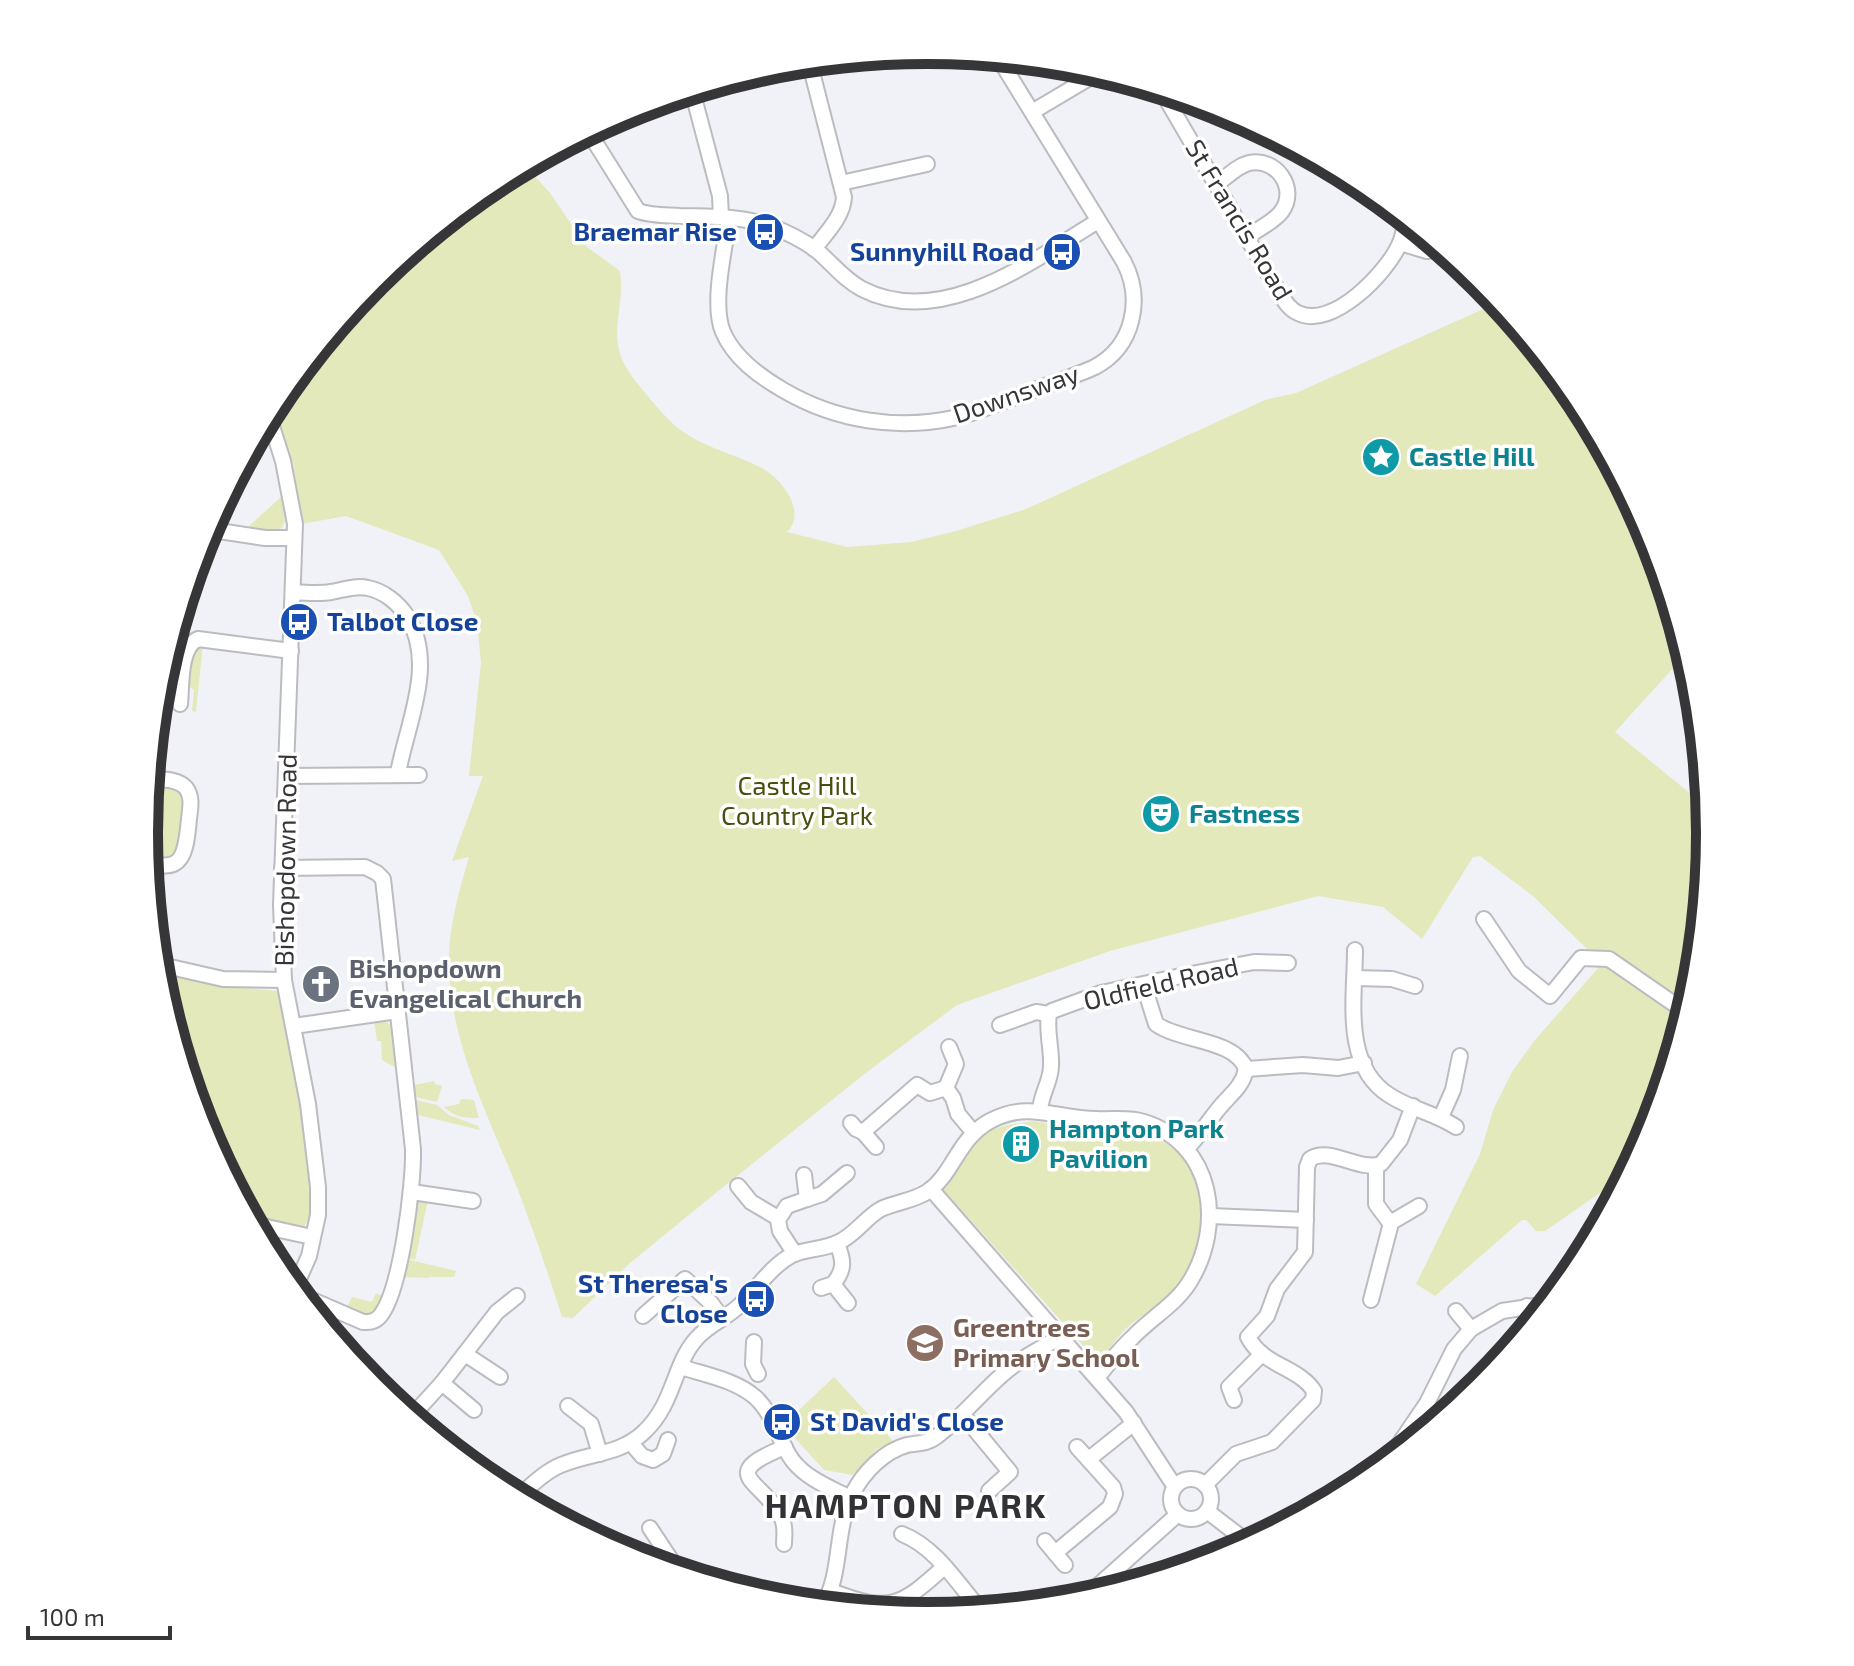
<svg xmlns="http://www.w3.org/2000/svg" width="1854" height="1666" font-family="'Exo 2',sans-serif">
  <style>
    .green { fill: #e3e9bb }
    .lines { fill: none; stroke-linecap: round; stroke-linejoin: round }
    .minor-casing { stroke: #bbbcc1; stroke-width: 18 }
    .minor { stroke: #fff; stroke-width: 14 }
    .labels { text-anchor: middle; stroke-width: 7; stroke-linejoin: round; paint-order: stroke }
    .street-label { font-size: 26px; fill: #363639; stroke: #fff }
    .transit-label { font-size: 26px; font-weight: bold; fill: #164399; stroke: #fff; text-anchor: end }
    .culture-label { font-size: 26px; font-weight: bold; fill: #0d838f; stroke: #fff; text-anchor: start }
    .park-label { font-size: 26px; fill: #4a4e0d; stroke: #fff }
    .worship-label { font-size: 26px; font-weight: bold; fill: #5b616d; stroke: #fff; text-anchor: start }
    .education-label { font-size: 26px; font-weight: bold; fill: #785e54; stroke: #fff; text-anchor: start }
    .district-label { font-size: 34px; font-weight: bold; letter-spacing: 2px; fill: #323236; stroke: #fff }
    .rim { fill: none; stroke: #363639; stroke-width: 10 }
  </style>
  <rect width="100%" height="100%" fill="#f1f2f7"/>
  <g class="green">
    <path d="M509,173L516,184L534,175L550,193L587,247L620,271C626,308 605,336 629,372C638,385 666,419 678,428C702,447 735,454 762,468C783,480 807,512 787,532L847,547L911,542L956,531L1026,509L1265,400L1296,393L1499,302L1578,398L1651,534L1687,653L1615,732L1708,808L1710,833L1695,986L1688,1010L1587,949L1533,896L1480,856L1473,857L1422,939L1383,907L1318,896L1110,951L957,1005L867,1072L722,1188L630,1263L573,1318L562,1317C548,1273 533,1229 516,1185C488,1115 450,1042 449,965C448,928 459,892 469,857L452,861L483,776H469L481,662L477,623L468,596L439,550L346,516L301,524L293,463L272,406L374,279L492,182Z"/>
    <polygon points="281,497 285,521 282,528 271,531 247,528"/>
    <polygon points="203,644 196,712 192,711 194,690 187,684 190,651"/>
    <path d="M160,782L184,792L182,850L168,860L148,855C140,835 146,809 148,788Z"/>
    <polygon points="1600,966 1615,970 1685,1019 1650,1133 1625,1181 1623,1177 1545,1231 1536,1231 1526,1220 1522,1220 1435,1296 1416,1284 1480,1154 1493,1110 1512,1072 1535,1040"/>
    <path d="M158,972L215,985L278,991C286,1028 329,1204 304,1226L250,1219L203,1132L159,985Z"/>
    <path d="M383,1020C400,1028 398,1053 400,1070L382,1060L381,1041H377L374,1021Z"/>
    <polygon points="434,1081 435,1084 442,1086 437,1102 415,1097 414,1085"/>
    <path d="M461,1099L474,1100L479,1118C465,1118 456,1118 444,1107L459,1104Z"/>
    <polygon points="416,1100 437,1105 449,1115 478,1126 480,1130 418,1115"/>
    <path d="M1034,1121C1048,1123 1062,1126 1076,1128C1100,1131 1127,1129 1150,1136C1213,1156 1214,1242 1177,1286C1164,1302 1146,1312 1130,1325C1118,1335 1108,1351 1099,1363L942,1188L985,1132L1007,1125Z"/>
    <polygon points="421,1199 428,1200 415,1260 406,1257 417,1202"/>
    <polygon points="406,1259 456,1271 454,1277 430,1277 431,1273 429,1278 401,1277"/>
    <path d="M376,1293L383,1296C373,1319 368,1319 346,1309L352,1297L372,1302Z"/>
    <polygon points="834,1377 893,1441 877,1449 853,1475 824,1470 783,1425"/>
  </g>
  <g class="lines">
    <g class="minor-casing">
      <g id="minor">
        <polyline points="692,90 720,196 721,217"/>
        <path d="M1161,90L1277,289C1282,297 1288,309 1298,313C1332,330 1387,273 1400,243C1403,236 1404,226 1407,219"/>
        <polyline points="1032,112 1101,71"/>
        <path d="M588,131L638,211C652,216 666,215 680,216C711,217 742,216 771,226C786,232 802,240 815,249C831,262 843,279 862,289C942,330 1032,261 1098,221"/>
        <polyline points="841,183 927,164"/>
        <path d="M1217,184C1227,177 1237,166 1249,163C1276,157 1298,188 1282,211C1274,222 1258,229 1247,237"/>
        <path d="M729,218C725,248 711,304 723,332C734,358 759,376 783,390C836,421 898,431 958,417C981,411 1004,401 1027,393C1049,384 1073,377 1095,367C1134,346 1143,299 1124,262L998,57"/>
        <polyline points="1400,243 1427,251 1443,249"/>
        <path d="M814,249C826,233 843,217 844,197L813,76L816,61"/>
        <polyline points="268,414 283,461 295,524 281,905 284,980 308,1104 318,1187 318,1215 309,1256 294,1290"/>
        <polyline points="206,529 265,538 293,538"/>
        <path d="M293,592C306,593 319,594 331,592C343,590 355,585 368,588C384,591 398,603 407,616C437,664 407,723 398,773"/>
        <path d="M180,704C182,685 179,648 198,639L291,651"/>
        <polyline points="286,776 419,775"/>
        <path d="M147,861C185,877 186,848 189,819C190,809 193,797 186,788C177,778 161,780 149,779"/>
        <path d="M282,868L365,867L377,873L383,879L413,1149C414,1183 401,1291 380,1316C375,1322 370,1322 363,1322L296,1293"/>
        <polyline points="1484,919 1519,971 1550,996 1581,958 1609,959 1687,1013"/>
        <path d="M1355,950C1355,997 1342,1065 1389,1095C1410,1109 1435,1113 1456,1127"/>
        <polyline points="157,964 223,979 284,980"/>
        <polyline points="1355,978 1392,979 1415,986"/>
        <path d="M1144,986L1156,1024C1181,1042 1235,1039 1246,1069"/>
        <polyline points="1000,1025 1036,1012 1049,1014"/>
        <polyline points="294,1026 397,1011"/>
        <polyline points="949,1047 956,1064 946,1088 953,1098 958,1114 974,1133"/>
        <path d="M1040,1110C1041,1094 1051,1081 1051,1066C1052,1049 1046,1031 1049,1014L1052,1011L1101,993L1181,976L1254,962L1288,963"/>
        <polyline points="1441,1117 1453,1090 1460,1056"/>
        <polyline points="851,1123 856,1129 863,1132 876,1147"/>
        <polyline points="863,1132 917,1085 930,1093 946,1088"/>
        <path d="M1186,1149C1200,1136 1208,1121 1220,1107C1230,1095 1243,1086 1246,1069L1303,1065L1338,1068L1364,1063"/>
        <polyline points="738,1186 751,1202 778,1218"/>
        <polyline points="931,1189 1126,1412 1175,1487"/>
        <polyline points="412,1192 473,1201"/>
        <polyline points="807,1199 822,1194 847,1173"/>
        <polyline points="1210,1216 1306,1220"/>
        <polyline points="1390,1223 1419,1206"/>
        <polyline points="253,1224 312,1237"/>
        <polyline points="795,1254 780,1231 778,1220 787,1206 807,1199 804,1175"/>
        <polyline points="833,1284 848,1303"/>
        <path d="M821,1288L833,1284C845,1270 844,1260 837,1244"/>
        <polyline points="1371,1300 1390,1227 1390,1223 1376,1204 1376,1166"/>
        <polyline points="1527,1306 1532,1324"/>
        <polyline points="643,1316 685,1279 711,1303 722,1318"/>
        <polyline points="1471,1329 1502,1311 1535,1306"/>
        <polyline points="754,1342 753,1364 758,1374"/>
        <polyline points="465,1354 500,1377"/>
        <path d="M681,1367C706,1375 735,1380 755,1397C775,1415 778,1442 793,1461C807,1479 831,1488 850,1498"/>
        <polyline points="442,1383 474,1410"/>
        <polyline points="1234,1400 1229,1387 1262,1354"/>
        <polyline points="568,1406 591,1424 600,1454"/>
        <polyline points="963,1415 1010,1472 989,1491"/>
        <polyline points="411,1417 442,1383 497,1312 517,1296"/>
        <polyline points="631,1443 642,1456 653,1460 663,1454 668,1440"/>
        <polyline points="1089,1459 1134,1423"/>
        <polyline points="1385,1465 1427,1403 1454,1349 1471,1329 1456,1311"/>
        <circle cx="1191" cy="1499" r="20"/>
        <path d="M1205,1485L1236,1454L1272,1442L1313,1400L1314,1391C1299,1367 1263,1366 1248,1337L1267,1316L1277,1289L1305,1252L1307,1167L1310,1159C1330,1146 1359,1172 1381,1164L1400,1140L1413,1106"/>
        <path d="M517,1498C531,1486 544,1472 561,1465C589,1453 620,1455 644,1432C675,1403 673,1364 697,1338C709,1324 727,1318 740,1305C757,1289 771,1266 792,1255C807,1248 824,1250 839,1242C856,1234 865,1218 881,1209C896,1202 913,1201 927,1192C954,1174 957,1139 990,1121C1029,1100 1057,1119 1096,1119C1112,1120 1129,1117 1144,1122C1214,1144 1225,1226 1189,1283C1175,1305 1151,1318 1133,1337C1120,1349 1108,1364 1097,1378"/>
        <polyline points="1207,1511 1250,1544"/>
        <polyline points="650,1528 679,1572"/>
        <path d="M902,1534C935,1547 956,1581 978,1607"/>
        <polyline points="1045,1541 1065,1565"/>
        <path d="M784,1544C784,1536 786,1527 782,1519C765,1480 713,1476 785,1447"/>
        <polyline points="1055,1553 1110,1507 1115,1494 1113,1487 1077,1447"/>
        <path d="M831,1591C889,1613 899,1608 944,1567"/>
        <polyline points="1081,1601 1178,1514"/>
        <path d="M823,1606C843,1571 834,1529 853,1493C863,1473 884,1451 907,1445C917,1443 927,1444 936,1437C961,1418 980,1394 1003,1374C1020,1359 1041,1348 1061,1337"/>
      </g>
    </g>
    <use href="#minor" class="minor"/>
  </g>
  <defs>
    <g id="bus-disc" transform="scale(2)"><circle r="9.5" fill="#1a4fb4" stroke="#fff"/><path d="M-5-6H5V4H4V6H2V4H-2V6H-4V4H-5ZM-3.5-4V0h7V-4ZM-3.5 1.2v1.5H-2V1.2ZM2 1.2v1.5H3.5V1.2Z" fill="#fff"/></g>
    <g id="sight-disc" transform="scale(2)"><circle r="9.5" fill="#0f9aa8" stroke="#fff"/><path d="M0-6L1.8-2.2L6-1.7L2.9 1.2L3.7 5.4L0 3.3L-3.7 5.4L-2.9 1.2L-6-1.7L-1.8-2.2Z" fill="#fff"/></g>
    <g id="theatre-disc" transform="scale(2)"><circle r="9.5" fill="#0f9aa8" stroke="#fff"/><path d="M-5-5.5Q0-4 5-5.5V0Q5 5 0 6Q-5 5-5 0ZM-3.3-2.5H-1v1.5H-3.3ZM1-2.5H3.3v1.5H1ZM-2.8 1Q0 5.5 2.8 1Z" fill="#fff"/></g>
    <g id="church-disc" transform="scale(2)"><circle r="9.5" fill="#6b7280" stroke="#fff"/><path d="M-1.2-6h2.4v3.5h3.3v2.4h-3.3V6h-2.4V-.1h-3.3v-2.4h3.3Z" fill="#fff"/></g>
    <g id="building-disc" transform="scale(2)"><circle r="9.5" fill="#0f9aa8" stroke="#fff"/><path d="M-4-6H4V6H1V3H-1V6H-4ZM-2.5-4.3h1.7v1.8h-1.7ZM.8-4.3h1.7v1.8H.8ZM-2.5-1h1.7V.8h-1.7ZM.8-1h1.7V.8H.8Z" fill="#fff"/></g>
    <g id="school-disc" transform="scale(2)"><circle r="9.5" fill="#8d6e63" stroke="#fff"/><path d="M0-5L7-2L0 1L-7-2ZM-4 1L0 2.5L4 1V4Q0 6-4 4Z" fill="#fff"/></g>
  </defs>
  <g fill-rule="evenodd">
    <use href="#bus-disc" x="765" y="232"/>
    <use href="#bus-disc" x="1062" y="252"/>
    <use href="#sight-disc" x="1381" y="457"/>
    <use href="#bus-disc" x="299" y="622"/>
    <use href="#theatre-disc" x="1161" y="814"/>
    <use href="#church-disc" x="321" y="984"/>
    <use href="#building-disc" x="1021" y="1144"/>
    <use href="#bus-disc" x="756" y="1299"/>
    <use href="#school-disc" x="925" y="1343"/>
    <use href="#bus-disc" x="782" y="1422"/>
  </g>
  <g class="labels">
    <g class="street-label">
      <text transform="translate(1239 220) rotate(59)" y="9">St Francis Road</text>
      <text transform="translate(1016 394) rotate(-19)" y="9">Downsway</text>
      <text transform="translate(286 860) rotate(-89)" y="9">Bishopdown Road</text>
      <text transform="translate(1161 984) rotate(-13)" y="9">Oldfield Road</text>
    </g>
    <g class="transit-label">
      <text x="737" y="241">Braemar Rise</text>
      <text x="1034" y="261">Sunnyhill Road</text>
      <text x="327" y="631" text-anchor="start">Talbot Close</text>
      <text x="728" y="1293">St Theresa's<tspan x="728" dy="30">Close</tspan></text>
      <text x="810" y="1431" text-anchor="start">St David's Close</text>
    </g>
    <g class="culture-label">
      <text x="1409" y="466">Castle Hill</text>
      <text x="1189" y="823">Fastness</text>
      <text x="1049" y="1138">Hampton Park<tspan x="1049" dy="30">Pavilion</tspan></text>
    </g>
    <g class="park-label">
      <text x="797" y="795">Castle Hill<tspan x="797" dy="30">Country Park</tspan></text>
    </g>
    <g class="worship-label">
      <text x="349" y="978">Bishopdown<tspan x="349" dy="30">Evangelical Church</tspan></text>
    </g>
    <g class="education-label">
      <text x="953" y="1337">Greentrees<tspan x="953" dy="30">Primary School</tspan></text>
    </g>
    <g class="district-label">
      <text x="906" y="1518">HAMPTON PARK</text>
    </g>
  </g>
  <path d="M0 0H1854V1666H0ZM158 833a769 769 0 1 1 1538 0a769 769 0 1 1-1538 0Z" fill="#fff" fill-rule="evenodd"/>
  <path class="rim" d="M158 833a769 769 0 1 1 1538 0a769 769 0 1 1-1538 0Z"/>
  <path d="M28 1626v12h142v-12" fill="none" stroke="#363639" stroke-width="4"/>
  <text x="40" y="1626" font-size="24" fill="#363639" stroke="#ffffff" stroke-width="6" paint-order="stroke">100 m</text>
</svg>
